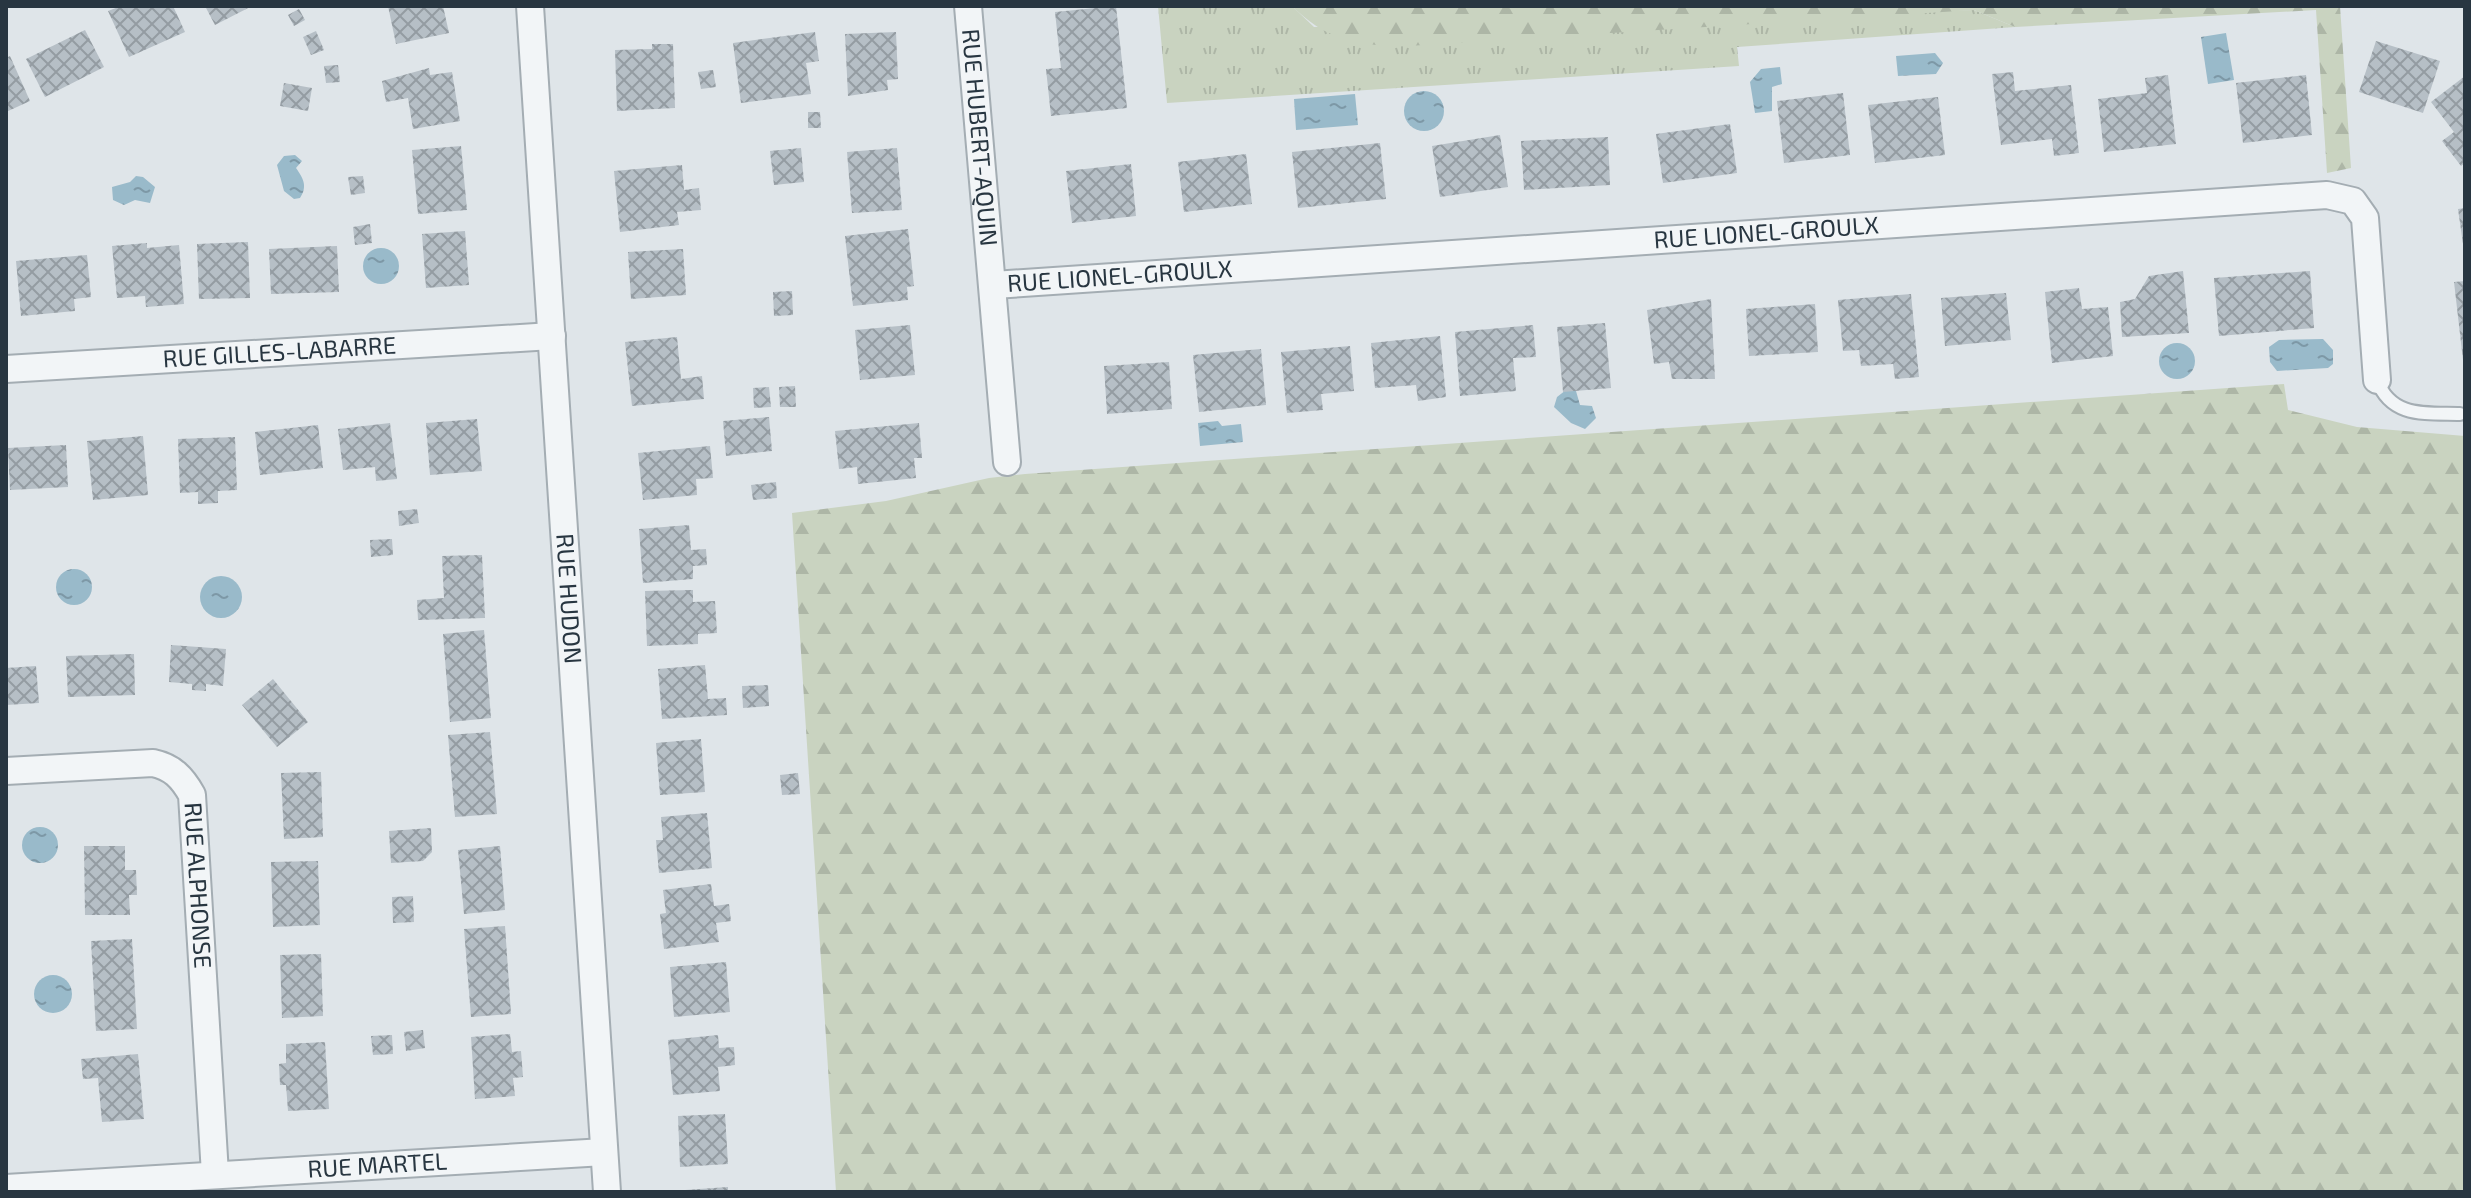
<svg xmlns="http://www.w3.org/2000/svg" width="2471" height="1198" font-family="'Exo 2',sans-serif">
  <style>
    .grass { fill: url(#grass-tufts) }
    .forest { fill: url(#forest-firs) }
    .water { fill: url(#water-ripples) }
    .building { fill: url(#building-cross-hatch) }
    .lines { fill: none; stroke-linecap: round; stroke-linejoin: round }
    .service-casing { stroke: #a4adb3; stroke-width: 16 }
    .minor-casing { stroke: #a4adb3; stroke-width: 30 }
    .service { stroke: #f2f5f7; stroke-width: 12 }
    .minor { stroke: #f2f5f7; stroke-width: 26 }
    .labels { text-anchor: middle; stroke-width: 6; stroke-linejoin: round; paint-order: stroke }
    .street-label { font-size: 24px; fill: #283641; stroke: #eff3f6 }
  </style>
  <defs>
    <pattern id="grass-tufts" width="24" height="20" patternUnits="userSpaceOnUse" patternTransform="scale(2)"><rect width="24" height="20" fill="#c9d3c0"/><path d="M3 7l-1-3M5 7V3M7 7l1-3M15 17l-1-3M17 17v-4M19 17l1-3" fill="none" stroke="#adb6a6"/></pattern>
    <pattern id="forest-firs" width="22" height="20" patternUnits="userSpaceOnUse" patternTransform="scale(2)"><rect width="22" height="20" fill="#c9d3c0"/><path d="M5 1l3.5 6h-7zM16 11l3.5 6h-7z" fill="#adb6a6"/></pattern>
    <pattern id="water-ripples" width="26" height="14" patternUnits="userSpaceOnUse" patternTransform="scale(2)"><rect width="26" height="14" fill="#99baca"/><path d="M2 4q2-2 4 0t4 0M15 11q2-2 4 0t4 0" fill="none" stroke="#7d98a6"/></pattern>
    <pattern id="building-cross-hatch" width="8" height="8" patternUnits="userSpaceOnUse" patternTransform="scale(2)"><rect width="8" height="8" fill="#b6bfc6"/><path d="M0 0l8 8M0 8l8-8" fill="none" stroke="#949ca2"/></pattern>
  </defs>
  <rect width="100%" height="100%" fill="#dfe5e9"/>
  <polygon class="grass" points="1158,6 1292,6 1314,27 1974,10 2015,27 1737,47 1739,66 1167,103"/>
  <g class="forest">
    <path d="M1292,6H2340L2351,168L2327,173L2316,10L2015,27L1974,10L1392,47C1347,42 1325,38 1292,6Z"/>
    <polygon points="2284,384 2288,410 2357,427 2465,436 2465,1192 836,1192 792,513 886,501 989,478 1025,474"/>
  </g>
  <g class="water">
    <polygon points="2226,33 2234,80 2208,84 2201,37"/>
    <polygon points="1935,53 1943,63 1936,74 1898,76 1896,56"/>
    <polygon points="1780,67 1782,84 1772,87 1772,111 1755,113 1750,82 1761,69"/>
    <circle cx="1424" cy="111" r="20"/>
    <polygon points="1355,94 1358,125 1296,130 1294,99"/>
    <path d="M295,155L302,161L296,168C303,178 308,186 300,198L294,199L284,191L277,165L284,156Z"/>
    <polygon points="136,176 143,177 155,187 150,203 135,200 124,205 113,200 112,187 130,182"/>
    <circle cx="381" cy="266" r="18"/>
    <polygon points="2323,339 2333,350 2333,364 2328,368 2277,371 2270,362 2269,347 2279,340"/>
    <circle cx="2177" cy="361" r="18"/>
    <polygon points="1566,390 1576,391 1580,405 1592,406 1596,418 1585,429 1571,423 1554,407 1557,397"/>
    <polygon points="1218,421 1222,426 1241,424 1243,442 1200,446 1198,423"/>
    <circle cx="74" cy="587" r="18"/>
    <circle cx="221" cy="597" r="21"/>
    <circle cx="40" cy="845" r="18"/>
    <circle cx="53" cy="994" r="19"/>
  </g>
  <g class="building">
    <polygon points="121,6 173,6 185,32 129,57 108,11"/>
    <polygon points="205,6 252,6 215,25"/>
    <polygon points="388,6 443,6 449,33 396,44"/>
    <polygon points="1116,6 1127,108 1051,116 1046,69 1061,68 1055,12"/>
    <polygon points="299,9 305,20 294,26 288,15"/>
    <polygon points="85,30 104,67 45,97 26,59"/>
    <polygon points="316,31 324,50 311,55 303,37"/>
    <polygon points="815,32 819,61 806,63 811,94 741,103 733,43"/>
    <polygon points="896,32 898,79 887,80 888,90 848,96 845,34"/>
    <polygon points="2376,41 2440,61 2423,113 2359,92"/>
    <polygon points="652,44 673,44 675,108 617,111 615,50 652,49"/>
    <polygon points="10,56 30,101 6,112 6,58"/>
    <polygon points="338,65 340,82 326,83 324,66"/>
    <polygon points="429,68 430,75 452,72 460,121 413,129 408,98 386,102 382,81"/>
    <polygon points="713,70 716,87 701,89 698,72"/>
    <polygon points="2013,72 2015,91 2071,85 2079,153 2054,156 2052,139 2001,145 1992,74"/>
    <polygon points="2168,75 2176,144 2104,152 2098,99 2147,93 2145,78"/>
    <polygon points="2306,75 2312,135 2243,143 2236,83"/>
    <polygon points="2465,76 2465,163 2461,166 2442,141 2454,132 2431,102"/>
    <polygon points="284,83 312,88 308,111 280,106"/>
    <polygon points="1843,93 1850,155 1784,163 1777,101"/>
    <polygon points="1938,97 1945,155 1875,163 1868,105"/>
    <polygon points="808,112 820,112 821,128 808,128"/>
    <polygon points="1730,124 1737,173 1663,183 1656,134"/>
    <polygon points="1500,135 1508,187 1440,197 1432,146"/>
    <polygon points="1608,137 1610,185 1524,190 1521,141"/>
    <polygon points="1380,143 1386,199 1298,208 1292,152"/>
    <polygon points="461,146 467,210 418,214 412,150"/>
    <polygon points="801,148 804,182 774,185 770,151"/>
    <polygon points="897,148 902,210 852,213 847,152"/>
    <polygon points="1246,154 1252,204 1184,212 1178,162"/>
    <polygon points="1131,164 1136,216 1072,223 1066,171"/>
    <polygon points="682,165 684,190 699,188 701,210 677,212 679,225 620,232 614,171"/>
    <polygon points="363,176 365,193 351,195 348,177"/>
    <polygon points="2465,208 2465,244 2463,244 2458,209"/>
    <polygon points="370,224 372,243 355,245 353,227"/>
    <polygon points="908,229 914,286 907,287 908,300 853,306 845,236"/>
    <polygon points="465,231 469,285 426,288 422,234"/>
    <polygon points="248,242 250,298 199,299 197,244"/>
    <polygon points="147,243 147,248 179,245 184,304 146,307 145,296 117,298 112,246"/>
    <polygon points="337,246 339,292 271,294 269,249"/>
    <polygon points="683,249 686,295 631,299 628,252"/>
    <polygon points="87,255 91,297 74,299 75,311 21,316 16,261"/>
    <polygon points="2183,271 2189,333 2122,337 2120,302 2135,299 2149,276"/>
    <polygon points="2310,271 2314,328 2219,336 2214,278"/>
    <polygon points="2465,281 2465,360 2463,360 2454,282"/>
    <polygon points="2079,288 2082,309 2108,307 2113,356 2052,363 2045,292"/>
    <polygon points="792,291 793,315 774,316 773,292"/>
    <polygon points="2006,293 2011,340 1945,346 1941,298"/>
    <polygon points="1911,294 1919,377 1895,379 1893,364 1861,366 1859,350 1843,351 1838,300"/>
    <polygon points="1711,299 1715,379 1672,379 1669,362 1654,364 1647,310"/>
    <polygon points="1815,304 1818,352 1749,356 1746,309"/>
    <polygon points="1605,323 1611,388 1563,392 1557,327"/>
    <polygon points="910,325 915,375 860,380 855,330"/>
    <polygon points="1533,325 1536,357 1513,358 1516,391 1460,396 1455,332"/>
    <polygon points="1440,336 1446,397 1418,401 1416,385 1375,388 1371,343"/>
    <polygon points="677,337 681,379 702,376 704,399 632,406 625,342"/>
    <polygon points="1350,346 1354,391 1321,394 1323,410 1287,413 1281,352"/>
    <polygon points="1261,349 1266,405 1199,412 1193,355"/>
    <polygon points="1169,362 1172,409 1107,414 1104,366"/>
    <polygon points="795,386 796,407 780,407 779,387"/>
    <polygon points="769,387 771,407 754,408 753,388"/>
    <polygon points="769,417 772,451 726,456 723,421"/>
    <polygon points="477,419 482,471 430,475 426,423"/>
    <polygon points="390,423 397,479 376,481 375,467 343,470 338,429"/>
    <polygon points="919,423 922,458 914,458 916,478 858,484 857,467 839,469 835,431"/>
    <polygon points="318,425 323,468 260,475 255,432"/>
    <polygon points="143,436 148,495 93,500 87,441"/>
    <polygon points="235,437 237,490 218,491 218,503 198,504 198,492 180,493 178,439"/>
    <polygon points="66,445 68,487 10,490 8,448"/>
    <polygon points="710,446 713,478 696,479 697,495 643,500 638,453"/>
    <polygon points="776,482 777,498 753,500 751,485"/>
    <polygon points="417,509 419,523 399,526 398,511"/>
    <polygon points="689,525 691,550 706,549 707,565 693,566 693,579 643,583 639,529"/>
    <polygon points="392,539 393,555 371,557 370,540"/>
    <polygon points="482,555 485,618 418,620 417,600 444,598 442,556"/>
    <polygon points="693,590 693,602 715,601 717,633 698,634 698,644 647,646 645,591"/>
    <polygon points="484,630 491,718 450,722 443,634"/>
    <polygon points="171,645 226,649 223,686 206,684 206,691 192,690 192,684 169,682"/>
    <polygon points="134,654 135,695 68,697 66,656"/>
    <polygon points="705,665 708,699 726,698 727,715 662,719 658,669"/>
    <polygon points="36,666 39,703 6,705 6,668"/>
    <polygon points="273,679 308,722 277,747 242,705"/>
    <polygon points="768,685 769,706 743,708 742,686"/>
    <polygon points="490,732 497,814 455,817 448,735"/>
    <polygon points="701,739 705,792 660,795 656,743"/>
    <polygon points="321,772 323,837 284,839 281,773"/>
    <polygon points="798,773 800,794 782,795 780,775"/>
    <polygon points="707,813 712,868 659,873 656,840 663,840 661,817"/>
    <polygon points="431,828 432,852 423,861 391,863 389,831"/>
    <polygon points="84,846 125,846 125,870 136,870 137,895 129,895 130,915 85,915"/>
    <polygon points="500,846 505,910 464,914 458,850"/>
    <polygon points="318,861 320,925 273,927 271,862"/>
    <polygon points="711,884 714,906 729,904 731,921 716,923 719,942 664,949 660,914 666,913 663,890"/>
    <polygon points="413,896 414,922 393,923 392,897"/>
    <polygon points="505,926 511,1014 471,1017 464,929"/>
    <polygon points="132,939 137,1029 96,1031 91,941"/>
    <polygon points="321,954 323,1016 282,1018 280,955"/>
    <polygon points="726,962 730,1012 674,1017 670,967"/>
    <polygon points="423,1030 425,1048 406,1051 404,1032"/>
    <polygon points="510,1034 512,1052 521,1051 523,1077 513,1078 515,1096 475,1099 471,1037"/>
    <polygon points="392,1035 393,1054 373,1055 371,1036"/>
    <polygon points="718,1035 719,1048 734,1047 735,1065 718,1067 720,1091 673,1095 668,1040"/>
    <polygon points="325,1042 329,1109 288,1111 286,1085 280,1085 279,1064 286,1063 286,1044"/>
    <polygon points="138,1054 144,1119 102,1122 98,1078 83,1079 81,1059"/>
    <polygon points="725,1114 728,1164 680,1167 678,1116"/>
    <polygon points="728,1187 728,1192 685,1192 685,1190"/>
  </g>
  <g class="lines">
    <g class="service-casing">
      <path id="service" d="M2377,380C2391,418 2425,413 2460,414"/>
    </g>
    <g class="minor-casing">
      <g id="minor">
        <path id="s1" d="M530,6L607,1192"/>
        <path id="s2" d="M968,6L1007,462"/>
        <path id="s3" d="M994,285L2327,195L2353,201L2365,218L2377,380"/>
        <path id="s4" d="M6,369L552,336"/>
        <path id="s5" d="M6,771L153,763C172,767 182,777 192,795L215,1174"/>
        <path id="s6" d="M6,1188L604,1152"/>
      </g>
    </g>
    <use href="#service" class="service"/>
    <use href="#minor" class="minor"/>
  </g>
  <g class="labels">
    <g class="street-label">
      <text dy="8" stroke="none"><textPath href="#s2" startOffset="132">RUE HUBERT-AQUIN</textPath></text>
      <text dy="8" stroke="none"><textPath href="#s3" startOffset="774">RUE LIONEL-GROULX</textPath></text>
      <text dy="8" stroke="none"><textPath href="#s3" startOffset="126">RUE LIONEL-GROULX</textPath></text>
      <text dy="8" stroke="none"><textPath href="#s4" startOffset="274">RUE GILLES-LABARRE</textPath></text>
      <text dy="8" stroke="none"><textPath href="#s1" startOffset="594">RUE HUDON</textPath></text>
      <text dy="8" stroke="none"><textPath href="#s5" startOffset="290">RUE ALPHONSE</textPath></text>
      <text dy="8" stroke="none"><textPath href="#s6" startOffset="372">RUE MARTEL</textPath></text>
    </g>
  </g>
  <rect width="2471" height="1198" fill="none" stroke="#283641" stroke-width="16"/>
</svg>
